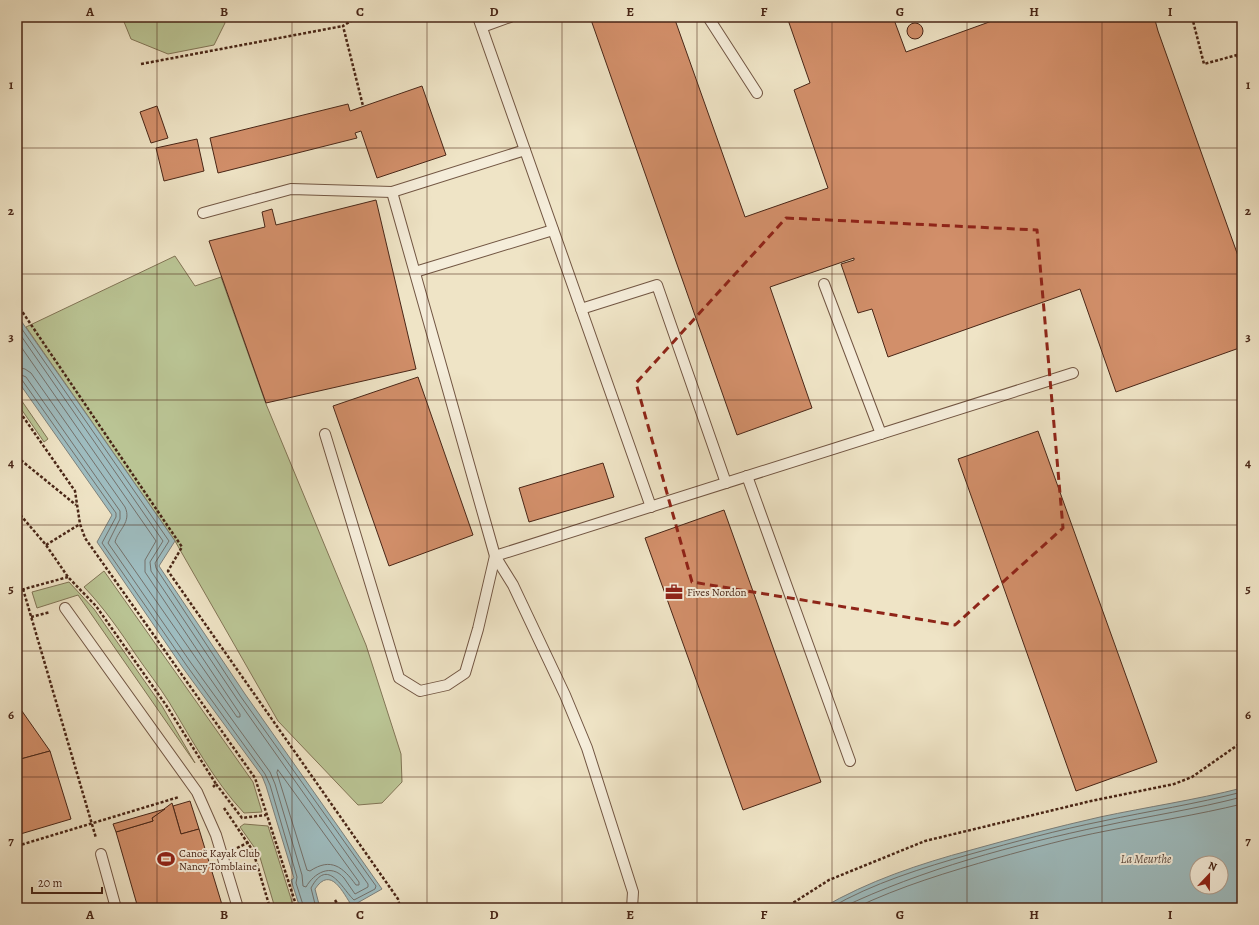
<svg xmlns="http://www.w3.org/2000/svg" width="1259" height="925" font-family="Alegreya,serif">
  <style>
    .green { fill: #bac494; stroke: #827556 }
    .water { fill: #9ebcbf; stroke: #7c807c; fill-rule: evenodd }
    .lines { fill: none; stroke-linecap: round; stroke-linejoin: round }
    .shore { stroke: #74716b; stroke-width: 1 }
    .building { fill: #d28f6a; stroke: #492617 }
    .lane-casing { stroke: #725643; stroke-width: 12 }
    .path { stroke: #492617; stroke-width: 2.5; stroke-dasharray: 3 2; stroke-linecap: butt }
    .lane { stroke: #f5edda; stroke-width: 10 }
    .marked { fill: none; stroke: #8f2418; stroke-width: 3; stroke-dasharray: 8 5; stroke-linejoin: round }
    .grid { fill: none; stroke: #492617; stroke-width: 1; stroke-opacity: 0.55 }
    .labels { text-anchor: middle; stroke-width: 4; stroke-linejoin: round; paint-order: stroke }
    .poi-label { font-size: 11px; fill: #492617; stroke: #f5edda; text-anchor: start }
    .water-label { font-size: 12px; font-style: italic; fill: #5e4c41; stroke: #f5edda }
    .neatline { fill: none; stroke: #492617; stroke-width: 1.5 }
    .grid-label { font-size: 13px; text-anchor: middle; font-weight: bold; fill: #492617 }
  </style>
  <rect width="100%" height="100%" fill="#efe4c6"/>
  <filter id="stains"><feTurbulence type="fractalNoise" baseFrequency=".005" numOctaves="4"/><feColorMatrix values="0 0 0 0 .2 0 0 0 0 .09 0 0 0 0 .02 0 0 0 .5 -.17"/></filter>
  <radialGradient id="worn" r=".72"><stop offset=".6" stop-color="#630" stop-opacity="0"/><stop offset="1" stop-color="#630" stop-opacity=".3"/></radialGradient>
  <g class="green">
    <polygon points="122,17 224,17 225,23 214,45 168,54 131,39"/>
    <polygon points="175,256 195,286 221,277 266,404 366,645 401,754 402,782 382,803 358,805 278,721 175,541 26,327"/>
    <polygon points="17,394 48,439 44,442 17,403"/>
    <path d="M104,571L253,782L262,812L244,813C214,781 192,740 169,702C159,686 147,671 136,655C120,631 104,608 84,587Z"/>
    <polygon points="69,582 94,609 162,706 195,763 78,595 37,608 32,592"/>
    <polygon points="244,824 268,826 294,908 275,908 259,854 240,827"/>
  </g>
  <g class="water">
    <path d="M17,315L175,541L159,566L245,694L382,889L352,906C343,893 331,865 315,889L320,908H300L291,880L294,878L266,786L262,776L183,668L97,542L112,515L17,380Z"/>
    <path d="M1242,788V908H822C868,881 919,864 971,850C1014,838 1056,827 1100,817C1147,807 1195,800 1242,788ZM1197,863H1221V887H1197Z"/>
  </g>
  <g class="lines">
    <g class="shore">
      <path d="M17,322L169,541L155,563L156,568L241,697L376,886L375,889L354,900C342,889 328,856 311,888L316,908"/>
      <path d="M17,330L163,541L150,562L151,571L237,699L368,884V887L355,894C351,889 348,883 344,878C331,863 314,873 306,887L303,886L302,875L275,784L270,772L191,663L108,543L120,519V511L26,377L17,373"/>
      <path d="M17,341L156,541L145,560V572L240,714V717H237L115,542C118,530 132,522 125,507L31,373L25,369L17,367"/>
      <polyline points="17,378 22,380 116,513 116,517 102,543 187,666 265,774 270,785 297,877 296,883 304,908"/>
      <path d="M278,770L359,882V885H356C343,867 331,857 310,871L307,870L277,773Z"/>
      <path d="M830,908C873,883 922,868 971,854C1014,842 1058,830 1103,821C1149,811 1196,804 1242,792"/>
      <path d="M841,908C923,869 1013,845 1103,826C1149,816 1196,809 1242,797"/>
      <path d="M855,908C901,886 948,872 997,858C1033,848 1069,838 1106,831C1151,822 1197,815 1242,804"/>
    </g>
  </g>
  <g class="building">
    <polygon points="590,17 674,17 745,217 828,188 794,90 810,83 787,17 893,17 906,52 1003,17 1164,17 1155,20 1158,31 1242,267 1242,347 1116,392 1080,289 888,357 872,309 858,313 841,264 854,260 854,258 770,287 812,408 737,435"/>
    <circle cx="915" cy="31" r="8"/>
    <polygon points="422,86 446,155 377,178 361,131 355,133 357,138 218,173 210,138 348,104 350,111"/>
    <polygon points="157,106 168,138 151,143 140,112"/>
    <polygon points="197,139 204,171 164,181 156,148"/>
    <polygon points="376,200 416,369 266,403 209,241 265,227 262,212 272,209 276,225"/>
    <polygon points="418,377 473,535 389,566 333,406"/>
    <polygon points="1038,431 1157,762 1076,791 958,459"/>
    <polygon points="603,463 614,497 529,522 519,488"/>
    <polygon points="724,510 821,782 743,810 645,538"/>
    <polygon points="17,704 50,751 17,760"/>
    <polygon points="50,751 71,819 17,835 17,760"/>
    <polygon points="190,801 199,829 181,834 173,806"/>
    <polygon points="172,803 181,834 199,829 223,908 138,908 116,832 153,821 152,818"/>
    <polygon points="165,809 152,818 153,821 116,832 113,824"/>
  </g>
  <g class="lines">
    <g class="lane-casing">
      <g id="lane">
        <polyline points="478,17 651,507"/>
        <polyline points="708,17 757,93"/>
        <polyline points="482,27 510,17"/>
        <polyline points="392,192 495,556 1073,373"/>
        <polyline points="203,213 291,189 392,192 525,150"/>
        <polyline points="415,272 553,230"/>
        <polyline points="824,284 881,434"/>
        <polyline points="581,309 657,285 726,483"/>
        <polyline points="325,434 399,678 420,691 447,685 465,673 478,629 495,556"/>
        <polyline points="747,476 850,761"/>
        <polyline points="495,556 513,585 565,695 587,748 633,892 632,908"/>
        <polyline points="65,608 197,792 216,835 238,908"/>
        <polyline points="101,854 116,908"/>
      </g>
    </g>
    <g class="path">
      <polyline points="357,17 343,26 363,106"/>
      <polyline points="1192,17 1204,64 1237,55 1242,51"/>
      <polyline points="1237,55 1242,73"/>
      <polyline points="141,64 343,26"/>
      <polyline points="17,304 182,547 168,571 398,899 399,903 397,908"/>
      <polyline points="17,408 75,491 80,524 85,538 255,778 297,908"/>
      <polyline points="17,457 76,505"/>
      <polyline points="17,511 46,545 68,577 96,606 166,705 216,784 213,787"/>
      <polyline points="46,545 80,524"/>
      <polyline points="23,589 96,838"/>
      <polyline points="17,591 68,577"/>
      <polyline points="31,617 50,612"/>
      <polyline points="216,784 242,818 266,815"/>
      <polyline points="224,808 253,851 270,908"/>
      <polyline points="17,846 179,797"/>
      <polyline points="237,848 249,842"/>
      <polyline points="335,900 340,908"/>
      <polyline points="785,908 829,880 925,841 1091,801 1174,784 1192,777 1242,742"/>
    </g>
    <use href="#lane" class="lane"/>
  </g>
  <path class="marked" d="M786,218L1037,230L1063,528L955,625L692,582L636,383Z"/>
  <path class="grid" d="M157,17V908M292,17V908M427,17V908M562,17V908M697,17V908M832,17V908M967,17V908M1102,17V908M17,148H1242M17,274H1242M17,400H1242M17,525H1242M17,651H1242M17,777H1242"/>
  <defs>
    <g id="office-bare" transform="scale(1.38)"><path d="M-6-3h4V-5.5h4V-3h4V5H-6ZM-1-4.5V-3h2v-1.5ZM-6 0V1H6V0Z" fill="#8f2418" stroke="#f5edda" stroke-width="2.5" paint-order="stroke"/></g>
    <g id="stadium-bare" transform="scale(1.38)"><path d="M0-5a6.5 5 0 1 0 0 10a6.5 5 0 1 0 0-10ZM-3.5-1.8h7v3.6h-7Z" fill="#8f2418" stroke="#f5edda" stroke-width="2.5" paint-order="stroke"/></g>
  </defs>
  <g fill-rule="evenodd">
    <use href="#office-bare" x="674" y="592"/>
    <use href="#stadium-bare" x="166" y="859"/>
  </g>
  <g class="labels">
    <g class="poi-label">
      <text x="687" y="596">Fives Nordon</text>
      <text x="179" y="857">Canoë Kayak Club<tspan x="179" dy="13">Nancy Tomblaine</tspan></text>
    </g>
    <g class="water-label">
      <text x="1146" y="863">La Meurthe</text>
    </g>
  </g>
  <rect width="1259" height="925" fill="none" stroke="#efe4c6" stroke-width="44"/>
  <g transform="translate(1209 875) rotate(22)"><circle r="19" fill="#f5edda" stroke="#b09d8c"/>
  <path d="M0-3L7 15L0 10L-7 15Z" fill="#8f2418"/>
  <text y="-6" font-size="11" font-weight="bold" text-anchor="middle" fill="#492617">N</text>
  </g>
  <path d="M32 887v6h70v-6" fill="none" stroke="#492617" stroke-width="2"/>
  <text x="38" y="887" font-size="12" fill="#492617" stroke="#f5edda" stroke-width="3" paint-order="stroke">20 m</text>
  <rect x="22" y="22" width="1215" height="881" class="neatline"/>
  <g class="grid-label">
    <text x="90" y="16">A</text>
    <text x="224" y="16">B</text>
    <text x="360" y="16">C</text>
    <text x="494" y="16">D</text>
    <text x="630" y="16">E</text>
    <text x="764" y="16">F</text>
    <text x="900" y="16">G</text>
    <text x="1034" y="16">H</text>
    <text x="1170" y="16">I</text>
    <text x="11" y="89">1</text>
    <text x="1248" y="89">1</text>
    <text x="11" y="215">2</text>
    <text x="1248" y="215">2</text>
    <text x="11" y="341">3</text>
    <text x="1248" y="341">3</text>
    <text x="11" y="467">4</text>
    <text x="1248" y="467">4</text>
    <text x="11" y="593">5</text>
    <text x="1248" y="593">5</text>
    <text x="11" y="719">6</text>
    <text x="1248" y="719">6</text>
    <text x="11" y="845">7</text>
    <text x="1248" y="845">7</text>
    <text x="90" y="919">A</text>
    <text x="224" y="919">B</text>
    <text x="360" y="919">C</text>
    <text x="494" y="919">D</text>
    <text x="630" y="919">E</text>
    <text x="764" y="919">F</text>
    <text x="900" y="919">G</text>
    <text x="1034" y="919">H</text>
    <text x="1170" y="919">I</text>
  </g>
  <rect width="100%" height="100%" filter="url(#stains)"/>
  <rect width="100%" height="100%" fill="url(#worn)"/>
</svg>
